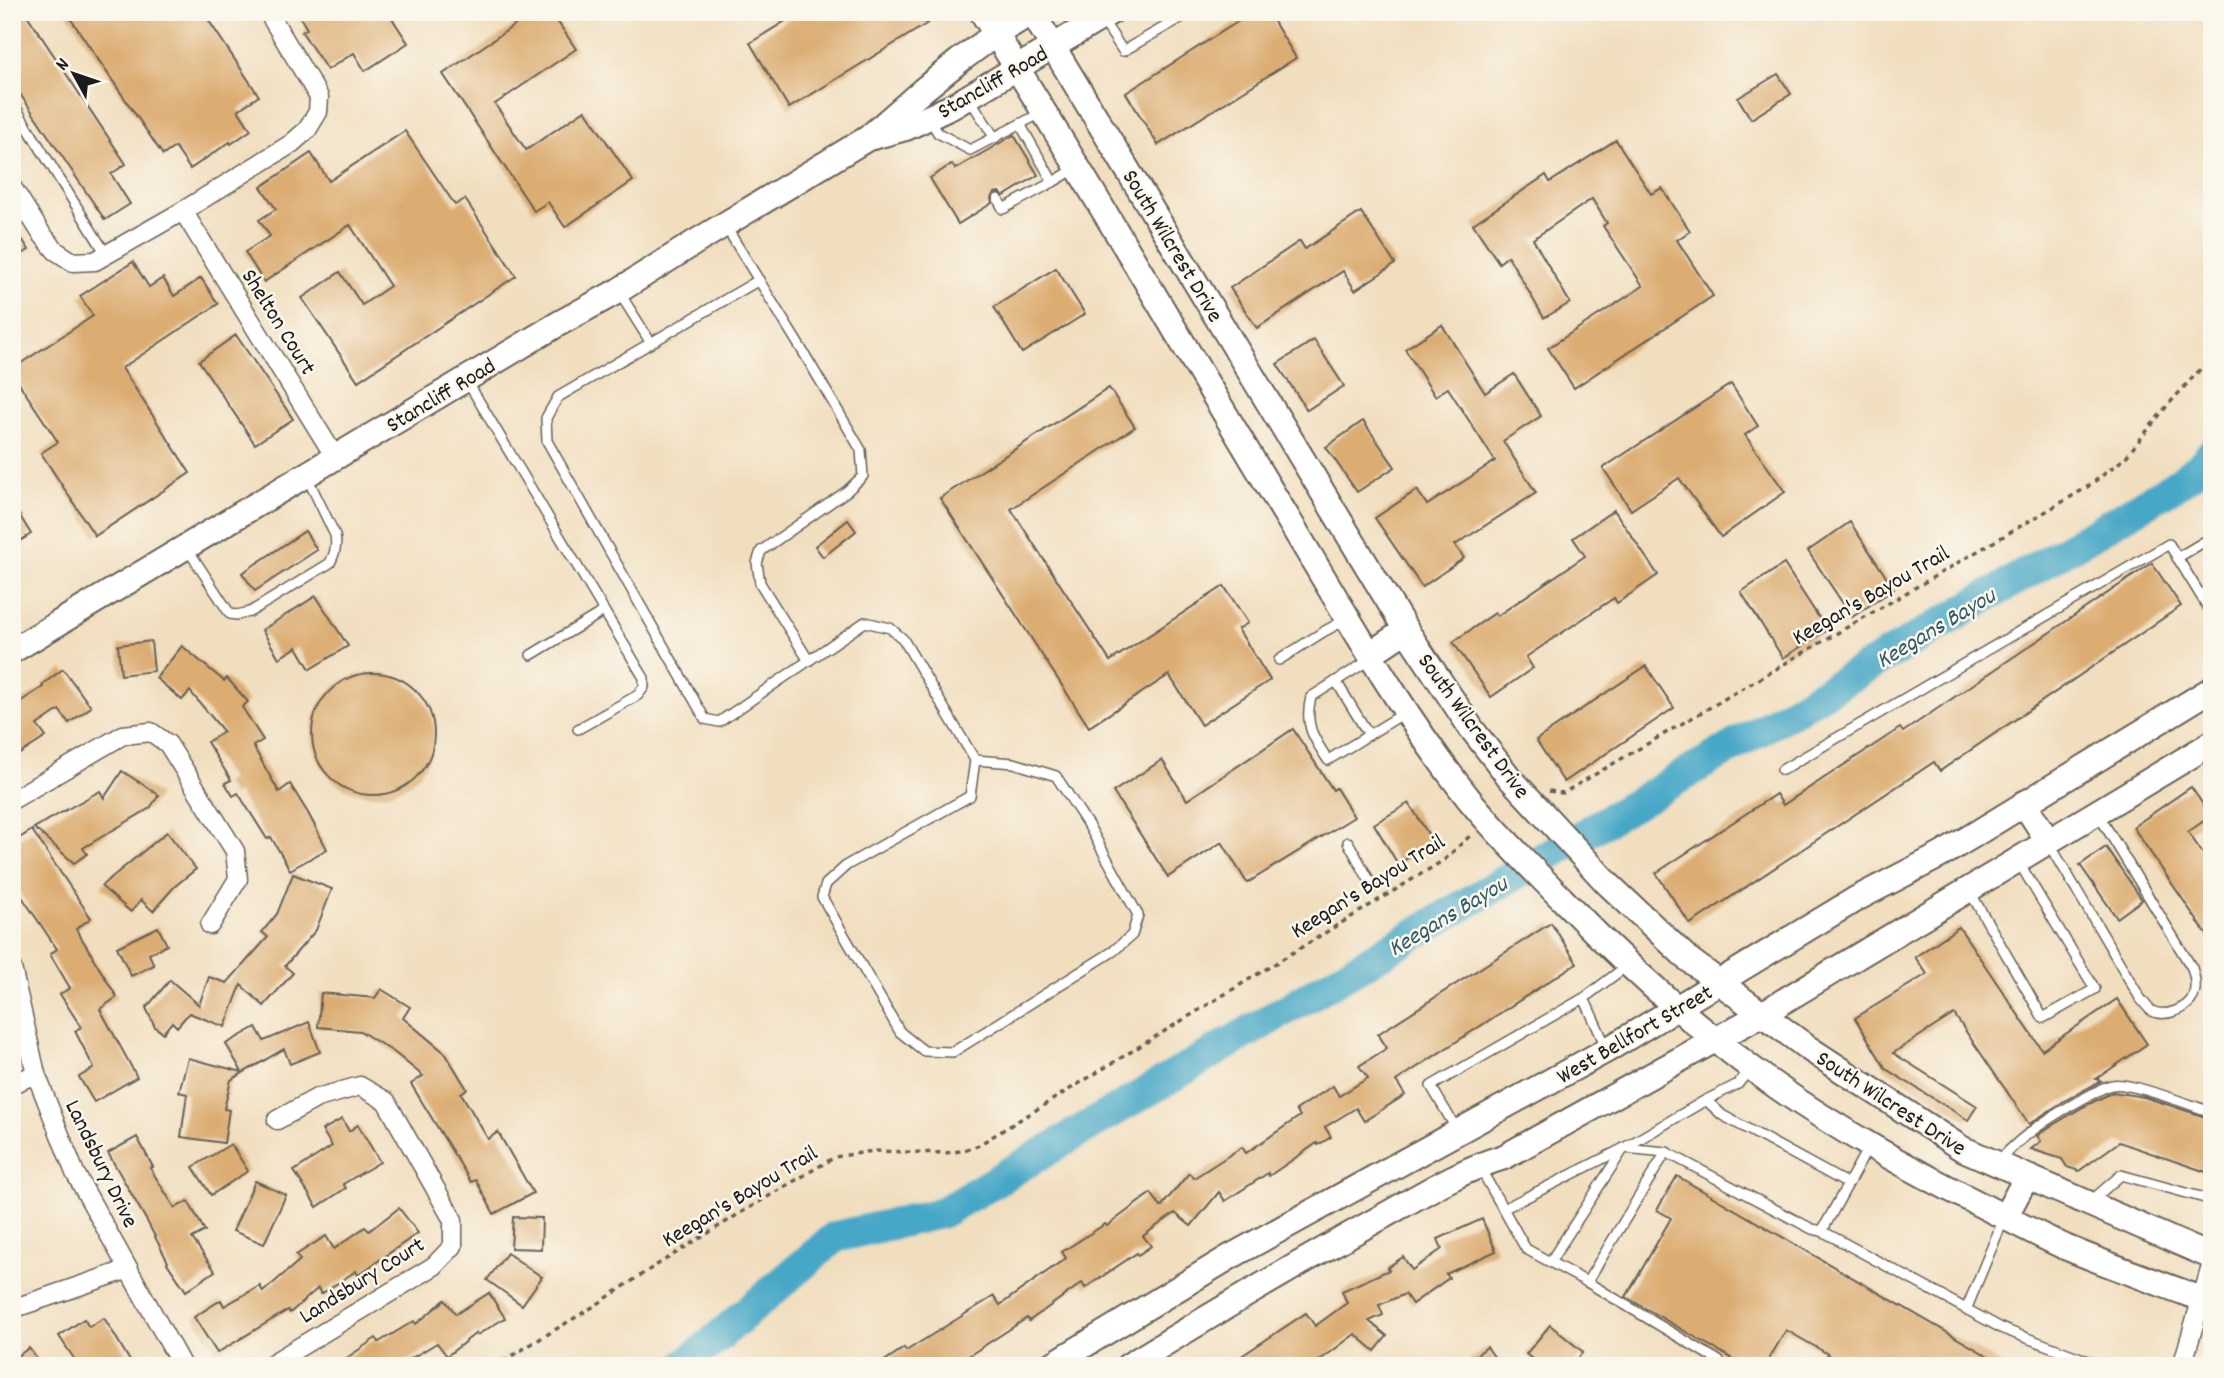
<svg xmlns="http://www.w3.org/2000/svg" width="2224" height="1378" font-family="Dekko,sans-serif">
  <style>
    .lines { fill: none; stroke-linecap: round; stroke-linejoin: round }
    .river { stroke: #47a7c6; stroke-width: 32 }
    .building { fill: #dcad73 }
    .lane-casing { stroke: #676055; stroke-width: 12 }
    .street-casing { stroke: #676055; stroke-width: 21 }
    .secondary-casing { stroke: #676055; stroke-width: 28 }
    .path { stroke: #676055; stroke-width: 3.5; stroke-dasharray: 5 5; stroke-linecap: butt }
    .lane { stroke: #fff; stroke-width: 9 }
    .street { stroke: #fff; stroke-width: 18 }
    .secondary { stroke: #fff; stroke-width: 24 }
    .labels { text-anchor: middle; stroke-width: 5; stroke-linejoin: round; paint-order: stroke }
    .street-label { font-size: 23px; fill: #1c1c1c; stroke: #fbf7ec }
    .water-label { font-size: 24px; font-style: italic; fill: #2f5b68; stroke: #fbf7ec }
  </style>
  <rect width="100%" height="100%" fill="#fbf7ec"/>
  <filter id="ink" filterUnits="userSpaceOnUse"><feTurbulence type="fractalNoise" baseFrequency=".0143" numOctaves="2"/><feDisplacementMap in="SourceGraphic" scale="14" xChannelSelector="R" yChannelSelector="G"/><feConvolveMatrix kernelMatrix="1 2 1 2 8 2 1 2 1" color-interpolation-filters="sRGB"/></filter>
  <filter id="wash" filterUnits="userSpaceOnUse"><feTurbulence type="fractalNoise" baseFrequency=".00686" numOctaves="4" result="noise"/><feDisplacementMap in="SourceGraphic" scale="28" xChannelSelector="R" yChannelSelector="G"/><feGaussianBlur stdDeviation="1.57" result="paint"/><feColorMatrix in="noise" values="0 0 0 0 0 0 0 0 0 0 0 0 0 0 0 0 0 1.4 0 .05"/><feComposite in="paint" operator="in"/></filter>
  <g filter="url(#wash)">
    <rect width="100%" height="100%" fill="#f1debf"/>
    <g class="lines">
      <polyline class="river" points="684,1366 835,1237 941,1213 2171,488 2200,467 2212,453"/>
    </g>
    <g id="blocks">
      <g class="building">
        <polygon points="12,12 25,12 126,164 111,174 130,204 105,220 12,82"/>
        <polygon points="66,12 203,12 259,96 238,110 251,130 231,144 230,142 190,169 175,147 163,155"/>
        <polygon points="297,12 388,12 408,43 365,71 354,53 327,70 302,32 307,29"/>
        <polygon points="534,12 551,12 576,49 495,104 526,150 585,110 633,181 565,227 548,202 534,211 443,74"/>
        <polygon points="800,12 884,12 928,23 789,108 750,43"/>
        <polygon points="1253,12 1268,12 1296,58 1158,145 1126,93"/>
        <polygon points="1778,74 1791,94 1751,119 1738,98"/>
        <polygon points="405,131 455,205 465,199 516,276 358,381 302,298 340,272 362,305 390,286 350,225 264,282 245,252 270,236 259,220 276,209 261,187 311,153 329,181"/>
        <polygon points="1014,135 1038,175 1004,196 999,192 994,193 991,198 992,203 958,224 930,178 952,164 955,169"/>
        <polygon points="1616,140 1651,194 1662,188 1690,231 1677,240 1713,296 1574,388 1548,348 1643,286 1603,226 1607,223 1592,199 1533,239 1570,303 1544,318 1508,256 1499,263 1473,224 1546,175 1550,182"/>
        <polygon points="1361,212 1395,264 1355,290 1343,271 1257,328 1230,288 1300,241 1305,249"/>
        <polygon points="12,223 29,250 12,260"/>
        <polygon points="133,262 149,287 163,278 174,296 201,278 218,304 122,368 190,473 95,536 41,453 58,442 12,373 12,369 93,316 80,296"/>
        <polygon points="1056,268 1085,314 1022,353 994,307"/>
        <polygon points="1442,325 1485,393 1514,374 1541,416 1503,441 1536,493 1455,545 1464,558 1422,587 1375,518 1417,490 1427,505 1495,461 1448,388 1435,396 1405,349"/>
        <polygon points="236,335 293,419 255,444 199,361"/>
        <polygon points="1314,340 1344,386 1307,410 1277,364"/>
        <polygon points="1731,384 1758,426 1745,435 1785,492 1721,537 1679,478 1631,510 1603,468"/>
        <polygon points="1109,388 1135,427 1011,509 1110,661 1224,586 1248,623 1238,629 1270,680 1201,725 1169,675 1089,727 940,498"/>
        <polygon points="1363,421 1395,467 1357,492 1326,447"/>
        <polygon points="12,503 31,534 12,546"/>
        <polygon points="1614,510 1658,575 1617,603 1614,598 1526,657 1533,668 1491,697 1453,642 1495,613 1497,616 1585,556 1573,538"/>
        <polygon points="848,520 856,531 823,557 815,546"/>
        <polygon points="1850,522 1894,589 1852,617 1808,551"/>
        <polygon points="305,531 317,550 255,591 242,573"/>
        <polygon points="2152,563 2181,606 1940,771 1934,762 1690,924 1656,873 1776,794 1783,805 1900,728 1903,732"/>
        <polygon points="1784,564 1827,630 1783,658 1741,592"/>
        <polygon points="316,596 348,646 310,669 297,647 279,658 262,630"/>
        <polygon points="151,641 154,671 121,675 118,645"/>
        <polygon points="182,646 224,681 227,678 248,702 242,707 263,740 253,746 279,792 290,784 308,813 327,849 290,870 271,837 267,839 238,793 233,796 225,783 231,780 207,742 224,732 190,691 182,700 156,678"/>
        <polygon points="1646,666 1674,708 1564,782 1536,740"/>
        <polygon points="63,669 91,707 69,723 59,710 37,725 46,737 12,759 12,707 43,687 42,685"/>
        <circle cx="373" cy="734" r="61"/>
        <polygon points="1293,729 1333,790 1336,788 1354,817 1247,883 1222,842 1168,877 1113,792 1162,760 1187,800"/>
        <polygon points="122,771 159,795 150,808 83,848 87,854 74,863 34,828 100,791 104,798"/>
        <polygon points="2191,787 2211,816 2188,832 2212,867 2212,942 2133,827"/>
        <polygon points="1409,803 1433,842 1398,864 1374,824"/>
        <polygon points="32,830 91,918 76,929 93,957 92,959 93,958 117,997 100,1009 137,1077 94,1102 79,1077 94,1068 75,1031 81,1027 60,994 70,988 50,954 57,949 12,882 12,843"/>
        <polygon points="167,832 196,869 174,887 153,911 141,900 131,912 101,886"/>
        <polygon points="2106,847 2142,900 2117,918 2080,865"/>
        <polygon points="293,874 332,889 316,930 285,966 293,973 264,1006 241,985 225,1027 189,1013 177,1027 172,1022 163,1033 155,1027 146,1008 170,980 199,1005 209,977 227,983 268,937 262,932 277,914"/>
        <polygon points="1551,923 1577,963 1396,1081 1405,1095 1364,1121 1356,1108 1325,1127 1331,1137 1318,1145 1317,1143 1269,1176 1268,1173 1225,1201 1219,1192 1191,1226 1175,1213 1143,1236 1151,1246 1138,1255 1137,1253 1085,1288 1082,1283 1029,1321 1027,1318 953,1366 877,1366 904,1348 906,1351 994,1296 1000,1305 1066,1258 1062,1252 1105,1224 1107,1226 1151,1193 1161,1207 1189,1173 1194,1178 1242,1147 1246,1153 1300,1116 1296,1110 1333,1086 1339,1096 1368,1078 1359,1066 1387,1048 1378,1034"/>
        <polygon points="158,927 167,945 149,954 154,965 131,976 117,947"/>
        <polygon points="1959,927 2042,1050 2117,999 2147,1044 2096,1079 2101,1081 2064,1101 2029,1124 1954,1014 1893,1053 1977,1106 1968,1120 1886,1069 1855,1018 1927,974 1915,957"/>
        <polygon points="381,989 410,1007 403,1018 445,1053 467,1089 461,1093 488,1139 498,1132 533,1193 494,1214 476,1180 471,1182 411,1084 423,1076 395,1053 360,1031 318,1027 321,993 375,998"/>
        <polygon points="309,1022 320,1052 290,1064 284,1049 231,1080 224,1109 229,1110 224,1143 181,1137 187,1094 179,1092 188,1058 242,1072 226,1044 256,1027 264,1041"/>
        <polygon points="2113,1092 2144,1097 2212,1119 2212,1174 2119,1142 2079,1171 2067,1167 2062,1159 2031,1149 2041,1141 2037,1136 2046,1129 2083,1107"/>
        <polygon points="342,1119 349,1131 358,1125 380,1162 343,1184 346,1188 317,1207 294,1171 332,1146 322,1130"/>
        <polygon points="137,1137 153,1167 150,1168 175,1208 188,1201 205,1231 192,1238 215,1271 186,1291 167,1263 168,1262 148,1223 108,1153"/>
        <polygon points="231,1144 248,1171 211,1195 193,1167"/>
        <polygon points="1677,1176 2005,1366 1821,1366 1828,1354 1786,1330 1765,1366 1726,1366 1731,1358 1626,1297 1671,1218 1657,1210"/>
        <polygon points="255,1181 286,1195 264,1244 233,1231"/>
        <polygon points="399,1208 418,1233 358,1275 356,1271 321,1294 318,1288 290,1313 288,1310 217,1353 194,1317 221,1300 224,1306 260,1286 263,1292 300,1260 296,1255 326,1236 334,1249 365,1227 369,1231"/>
        <polygon points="513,1217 542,1218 541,1249 511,1248"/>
        <polygon points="1482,1219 1496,1251 1446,1274 1449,1278 1412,1304 1405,1294 1379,1305 1383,1315 1369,1321 1387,1336 1375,1351 1355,1334 1312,1366 1245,1366 1240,1357 1306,1313 1315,1326 1347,1303 1342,1291 1389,1270 1387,1268 1403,1257 1412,1270 1442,1249 1438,1239"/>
        <polygon points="507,1253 542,1277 522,1305 487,1280"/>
        <polygon points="489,1293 505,1318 477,1335 476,1333 447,1356 437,1343 398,1366 335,1366 376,1338 379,1342 414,1321 416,1324 445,1300 456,1314"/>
        <polygon points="104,1318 114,1334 133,1366 79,1366 59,1336 84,1319 89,1327"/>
        <polygon points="1550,1325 1583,1352 1572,1366 1541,1366 1526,1354"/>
        <polygon points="1487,1347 1501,1366 1462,1366"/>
        <polygon points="29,1348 42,1366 12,1366 12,1360"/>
      </g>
    </g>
  </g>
  <g filter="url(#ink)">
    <use href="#blocks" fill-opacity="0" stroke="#676055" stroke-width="2"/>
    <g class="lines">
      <g class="lane-casing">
        <g id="lane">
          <polyline points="1102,19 1123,51 1191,12"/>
          <polyline points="969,98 995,138"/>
          <polyline points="12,101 26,125"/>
          <polyline points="930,120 938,133 970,150 1020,124 1053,182 1075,169"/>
          <polyline points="1020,124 1043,112"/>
          <polyline points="12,133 26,125 106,254"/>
          <polyline points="998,199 1003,209 1053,182"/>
          <polyline points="726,227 805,355 861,450 863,476 847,491 761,551 757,563 760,583 809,661"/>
          <polyline points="759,280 558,397 546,418 547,441 705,719 719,722 865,622 890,628 903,639 975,760 970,796 847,865 826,884 822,897 900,1032 924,1051 953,1052 1112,952 1132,935 1138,915 1090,828 1056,776 1014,763 975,760"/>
          <polyline points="619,292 651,343"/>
          <polyline points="467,381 644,678 644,687 638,695 578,729"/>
          <path d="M187,548L230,614L237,615L250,612L330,563C335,553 337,546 335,535L307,477"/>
          <polyline points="2177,558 2212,537"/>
          <polyline points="531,655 604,611"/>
          <path d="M1371,659L1311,697C1304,724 1313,738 1328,760L1406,712"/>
          <polyline points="1279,660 1323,632 1347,619"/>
          <polyline points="1336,681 1369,735"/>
          <polyline points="1782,770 2169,544 2212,614"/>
          <polyline points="1348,842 1373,887"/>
          <path d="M2049,843L2140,998C2143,1001 2148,1009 2152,1011C2165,1018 2187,1009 2193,997C2197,987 2195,978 2192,968L2098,814"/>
          <polyline points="1970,892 2043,1018 2095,989 2018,861"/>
          <polyline points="1584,998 1607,1049"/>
          <polyline points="1706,1100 1722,1115 1848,1184"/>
          <polyline points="1457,1130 1431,1086 1584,998 1628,965"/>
          <polyline points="1624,1148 1666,1152 1812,1229 1822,1231 1869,1146"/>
          <polyline points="1624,1148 1706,1100 1738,1084 1749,1070"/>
          <path d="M1999,1161C2024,1132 2059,1111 2092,1094C2098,1091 2105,1086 2112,1085C2129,1081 2192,1106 2212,1112"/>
          <polyline points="1480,1168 1526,1249 1587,1282 1719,1361"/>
          <polyline points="2091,1201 2121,1175 2212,1200"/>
          <polyline points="1503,1209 1624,1148 1550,1262"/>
          <polyline points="1822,1231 2003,1329 2102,1366"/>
          <polyline points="1587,1282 1666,1152"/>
          <polyline points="1966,1310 2004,1218"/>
        </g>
      </g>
      <g class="street-casing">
        <g id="street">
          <polyline points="12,187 41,233 56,251 73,262 95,261 183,211 291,144 307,130 318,112 319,97 268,12"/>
          <polyline points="183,211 335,457"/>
          <polyline points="12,800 123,735 151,732 168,744 235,851 238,879 210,925"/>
          <polyline points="12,968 36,1074 75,1173 182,1366"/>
          <polyline points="12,1084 36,1074"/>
          <polyline points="12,1309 129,1269"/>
          <polyline points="268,1366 434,1266 453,1246 453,1220 386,1101 360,1086 317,1098 277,1120"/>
          <polyline points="2182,1366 2212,1263"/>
        </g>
      </g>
      <g class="secondary-casing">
        <g id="secondary">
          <path d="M982,12C1088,180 1187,352 1290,522C1347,616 1401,713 1469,799C1498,835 1531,867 1563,900C1627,966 1695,1027 1769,1081C1836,1129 1910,1169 1983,1206C2010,1220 2037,1234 2065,1247C2110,1266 2156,1282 2202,1299L2212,1301"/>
          <polyline points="1032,12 1406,630 1471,728 1509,777 1608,884 1688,959 1808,1048 1961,1148 2212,1257"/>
          <polyline points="873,137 906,128 953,106 1111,12"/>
          <polyline points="12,651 558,324 618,291 694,243 868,138 923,90 959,61 996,34 1033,12"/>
          <polyline points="1370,654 1406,630"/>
          <polyline points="2024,803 2048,841"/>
          <polyline points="2005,1217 2026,1178"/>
          <polyline points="1050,1366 1228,1258 1607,1050 1856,899 1941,855 2212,689"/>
          <path d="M1128,1366C1211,1315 1295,1265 1380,1218C1420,1196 1460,1170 1504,1157L1762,1014L2212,743"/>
        </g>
      </g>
      <g class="path">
        <polyline points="1549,791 1563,793 2086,488 2125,458 2167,406 2212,356"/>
        <polyline points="495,1366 596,1305 647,1271 742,1212 835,1157 873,1151 946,1153 960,1151 977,1146 1444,860 1472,834"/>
      </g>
      <use href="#lane" class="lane"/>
      <use href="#street" class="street"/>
      <use href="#secondary" class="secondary"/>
    </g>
  </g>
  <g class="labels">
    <g class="street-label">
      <text transform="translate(992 81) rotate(-30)" y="8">Stancliff Road</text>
      <text transform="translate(1174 245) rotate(59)" y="8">South Wilcrest Drive</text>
      <text transform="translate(280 321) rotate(58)" y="8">Shelton Court</text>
      <text transform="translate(440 394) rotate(-31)" y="8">Stancliff Road</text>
      <text transform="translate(1870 594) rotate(-30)" y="8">Keegan's Bayou Trail</text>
      <text transform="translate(1475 725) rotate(54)" y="8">South Wilcrest Drive</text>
      <text transform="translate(1367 885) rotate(-32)" y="8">Keegan's Bayou Trail</text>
      <text transform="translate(1634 1033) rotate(-30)" y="8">West Bellfort Street</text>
      <text transform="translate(1892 1102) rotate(33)" y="8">South Wilcrest Drive</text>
      <text transform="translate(103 1163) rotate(64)" y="8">Landsbury Drive</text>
      <text transform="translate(739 1195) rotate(-31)" y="8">Keegan's Bayou Trail</text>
      <text transform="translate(361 1279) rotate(-32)" y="8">Landsbury Court</text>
    </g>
    <g class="water-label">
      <text transform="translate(1935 627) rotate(-31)" y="8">Keegans Bayou</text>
      <text transform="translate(1447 915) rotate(-31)" y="8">Keegans Bayou</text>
    </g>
  </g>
  <rect width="2224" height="1378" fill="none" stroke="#fbf7ec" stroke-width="42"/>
  <g transform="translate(74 74) rotate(310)" stroke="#fbf7ec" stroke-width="5" paint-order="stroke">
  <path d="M0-5L12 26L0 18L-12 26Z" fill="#1c1c1c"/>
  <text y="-10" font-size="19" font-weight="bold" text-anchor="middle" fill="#1c1c1c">N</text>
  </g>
</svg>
